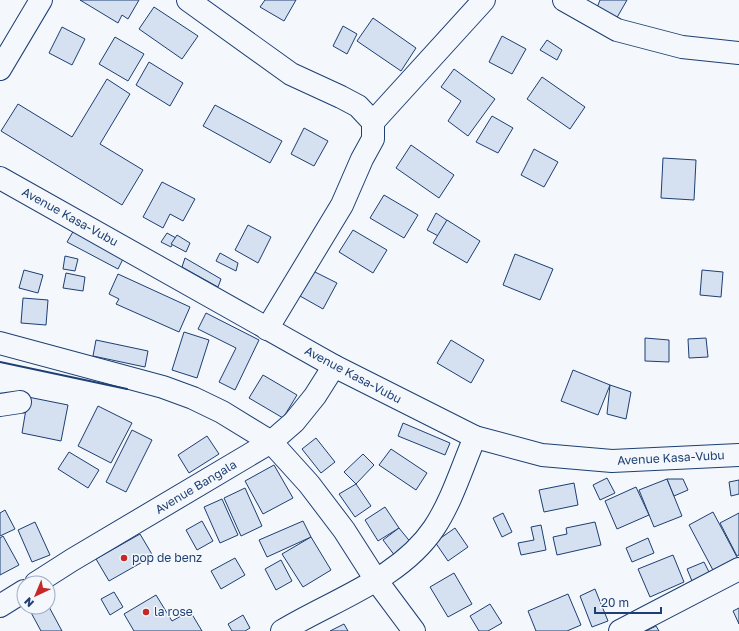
<svg xmlns="http://www.w3.org/2000/svg" width="739" height="631" font-family="'Golos Text',sans-serif">
  <style>
    .building { fill: #d5e0f0; stroke: #1d3f73 }
    .lines { fill: none; stroke-linecap: round; stroke-linejoin: round }
    .minor-casing { stroke: #1d3f73; stroke-width: 24 }
    .highway-casing { stroke: #1d3f73; stroke-width: 24 }
    .minor { stroke: #f4f7fb; stroke-width: 22 }
    .highway { stroke: #f4f7fb; stroke-width: 22 }
    .wall { stroke: #1d3f73; stroke-width: 2 }
    .poi-dot { fill: #c62828; stroke: #f4f7fb; stroke-width: 1.5 }
    .labels { text-anchor: middle; stroke-width: 3; stroke-linejoin: round; paint-order: stroke }
    .street-label { font-size: 12px; fill: #1d3f73; stroke: #f4f7fb }
    .poi-label { font-size: 12px; fill: #1d3f73; stroke: #f4f7fb; text-anchor: start }
  </style>
  <rect width="100%" height="100%" fill="#f4f7fb"/>
  <g class="building">
    <polygon points="80,0 139,0 128,19 122,15 118,23"/>
    <polygon points="265,0 296,0 284,21 260,7"/>
    <polygon points="600,0 627,0 615,21 595,13"/>
    <polygon points="154,7 198,36 182,59 139,29"/>
    <polygon points="373,18 416,48 401,71 357,41"/>
    <polygon points="343,26 357,34 347,54 333,46"/>
    <polygon points="62,27 85,39 72,65 49,53"/>
    <polygon points="502,36 526,49 512,74 489,62"/>
    <polygon points="115,37 144,54 128,81 99,64"/>
    <polygon points="547,40 562,50 557,60 540,50"/>
    <polygon points="149,62 183,83 170,106 136,85"/>
    <polygon points="454,69 495,99 468,136 448,121 461,101 441,87"/>
    <polygon points="542,77 585,107 570,129 527,99"/>
    <polygon points="107,79 130,94 100,144 143,170 122,205 1,131 18,104 72,137"/>
    <polygon points="215,105 282,141 270,163 203,126"/>
    <polygon points="492,116 513,128 498,153 476,142"/>
    <polygon points="304,128 328,141 314,166 291,154"/>
    <polygon points="411,145 454,175 439,198 396,168"/>
    <polygon points="534,149 558,162 544,187 521,175"/>
    <polygon points="663,158 696,160 694,200 661,198"/>
    <polygon points="162,182 195,199 183,221 170,214 163,228 143,217"/>
    <polygon points="384,195 418,215 404,238 370,218"/>
    <polygon points="436,213 451,223 442,238 427,230"/>
    <polygon points="447,220 480,241 467,263 433,243"/>
    <polygon points="248,225 271,237 258,263 235,250"/>
    <polygon points="74,230 124,257 118,269 67,242"/>
    <polygon points="353,230 387,250 373,273 339,252"/>
    <polygon points="167,233 176,238 171,247 161,242"/>
    <polygon points="177,235 190,243 186,252 171,244"/>
    <polygon points="220,253 238,263 236,271 216,261"/>
    <polygon points="515,254 553,269 540,300 503,285"/>
    <polygon points="65,256 78,259 75,271 63,269"/>
    <polygon points="185,258 221,279 218,287 182,267"/>
    <polygon points="24,270 43,275 38,293 19,288"/>
    <polygon points="702,270 723,272 721,297 700,295"/>
    <polygon points="313,271 337,283 323,309 300,296"/>
    <polygon points="66,273 85,277 83,291 63,288"/>
    <polygon points="118,274 190,307 179,332 116,304 119,299 109,294"/>
    <polygon points="23,298 48,300 46,325 21,323"/>
    <polygon points="206,313 259,340 235,390 219,382 236,348 198,329"/>
    <polygon points="184,332 209,340 197,378 172,370"/>
    <polygon points="645,338 669,340 669,362 645,361"/>
    <polygon points="706,338 708,357 689,358 688,339"/>
    <polygon points="96,340 148,351 145,367 93,356"/>
    <polygon points="451,340 484,360 471,383 437,363"/>
    <polygon points="573,370 610,385 598,415 561,401"/>
    <polygon points="263,375 297,395 283,418 249,398"/>
    <polygon points="610,385 631,392 626,419 607,414"/>
    <polygon points="28,397 68,405 61,441 22,433"/>
    <polygon points="98,406 132,423 111,463 78,446"/>
    <polygon points="403,423 450,443 445,455 398,436"/>
    <polygon points="132,430 152,440 126,492 106,482"/>
    <polygon points="207,436 219,454 189,473 178,455"/>
    <polygon points="316,438 335,462 321,473 302,449"/>
    <polygon points="391,449 427,473 416,490 379,465"/>
    <polygon points="69,452 99,470 88,488 58,469"/>
    <polygon points="363,454 374,465 356,484 344,472"/>
    <polygon points="274,465 293,498 263,514 245,481"/>
    <polygon points="607,478 615,493 600,500 593,485"/>
    <polygon points="667,479 682,516 654,527 639,490"/>
    <polygon points="667,479 683,479 688,490 674,496"/>
    <polygon points="739,480 739,494 731,496 729,482"/>
    <polygon points="574,483 578,505 544,512 539,490"/>
    <polygon points="356,484 371,506 355,517 339,494"/>
    <polygon points="636,487 649,515 617,529 605,501"/>
    <polygon points="245,488 262,526 241,536 224,498"/>
    <polygon points="222,499 238,535 220,543 204,507"/>
    <polygon points="385,507 399,528 378,541 365,520"/>
    <polygon points="5,510 15,529 0,536 0,513"/>
    <polygon points="713,512 738,559 714,572 689,525"/>
    <polygon points="503,513 512,532 502,537 493,518"/>
    <polygon points="739,513 739,555 737,556 720,523"/>
    <polygon points="202,521 213,541 197,550 186,530"/>
    <polygon points="303,521 311,537 267,557 259,540"/>
    <polygon points="35,522 50,555 32,562 18,530"/>
    <polygon points="595,522 601,545 557,555 553,537 567,534 566,528"/>
    <polygon points="541,525 546,550 521,555 518,543 534,540 531,527"/>
    <polygon points="399,528 412,544 395,556 383,540"/>
    <polygon points="455,528 468,547 448,561 435,542"/>
    <polygon points="140,534 153,556 109,581 96,559"/>
    <polygon points="3,536 19,565 0,575 0,538"/>
    <polygon points="311,537 331,570 303,587 282,554"/>
    <polygon points="648,538 654,553 632,562 626,548"/>
    <polygon points="673,555 684,582 650,597 638,569"/>
    <polygon points="235,558 245,575 221,589 211,571"/>
    <polygon points="281,560 292,581 276,590 265,569"/>
    <polygon points="704,562 710,574 692,581 687,569"/>
    <polygon points="454,573 472,604 448,617 430,587"/>
    <polygon points="595,589 608,621 592,627 580,596"/>
    <polygon points="114,592 123,607 110,615 101,599"/>
    <polygon points="568,594 581,625 567,631 536,631 528,611"/>
    <polygon points="156,595 172,621 190,611 202,631 134,631 124,614"/>
    <polygon points="490,604 502,623 488,631 479,631 470,616"/>
    <polygon points="48,605 62,631 41,631 28,607 48,607"/>
    <polygon points="739,608 739,624 733,611"/>
    <polygon points="243,615 250,628 245,631 232,631 228,624"/>
    <polygon points="344,624 348,631 330,631"/>
    <polygon points="656,626 659,631 646,631"/>
  </g>
  <g class="lines">
    <g class="minor-casing">
      <g id="minor">
        <polyline points="188,0 291,74 341,97 358,106 373,122"/>
        <polyline points="564,0 617,30 682,47 739,53"/>
        <polyline points="0,69 41,0"/>
        <polyline points="267,329 342,205 362,159 373,139 373,122 484,0"/>
        <polyline points="0,343 163,387 193,398 222,412 271,442 309,484 344,530 376,580 414,631"/>
        <polyline points="0,405 20,402"/>
        <polyline points="36,583 72,560 271,442 294,422 315,396 334,366"/>
        <polyline points="0,606 24,591"/>
        <path d="M282,631C333,600 400,579 434,528C452,501 462,467 475,437"/>
        <polyline points="620,631 739,569"/>
      </g>
    </g>
    <g class="highway-casing">
      <polyline id="highway" points="0,178 334,366 475,437 542,455 612,461 739,455"/>
    </g>
    <use href="#minor" class="minor"/>
    <use href="#highway" class="highway"/>
    <polyline class="wall" points="0,362 127,389"/>
  </g>
  <g class="poi-dot">
    <circle cx="124" cy="558" r="4"/>
    <circle cx="146" cy="612" r="4"/>
  </g>
  <g class="labels">
    <g class="street-label">
      <text transform="translate(70 217) rotate(29)" y="4">Avenue Kasa-Vubu</text>
      <text transform="translate(353 375) rotate(28)" y="4">Avenue Kasa-Vubu</text>
      <text transform="translate(671 458) rotate(-3)" y="4">Avenue Kasa-Vubu</text>
      <text transform="translate(196 487) rotate(-31)" y="4">Avenue Bangala</text>
    </g>
    <g class="poi-label">
      <text x="132" y="562">pop de benz</text>
      <text x="154" y="616">la rose</text>
    </g>
  </g>
  <g transform="translate(36 595) rotate(224)"><circle r="19" fill="#f4f7fb" stroke="#9eadc5"/>
  <path d="M0-3L7 15L0 10L-7 15Z" fill="#c62828"/>
  <text y="-6" font-size="11" font-weight="bold" text-anchor="middle" fill="#1d3f73">N</text>
  </g>
  <path d="M595 607v6h66v-6" fill="none" stroke="#1d3f73" stroke-width="2"/>
  <text x="601" y="607" font-size="12" fill="#1d3f73" stroke="#f4f7fb" stroke-width="3" paint-order="stroke">20 m</text>
</svg>
